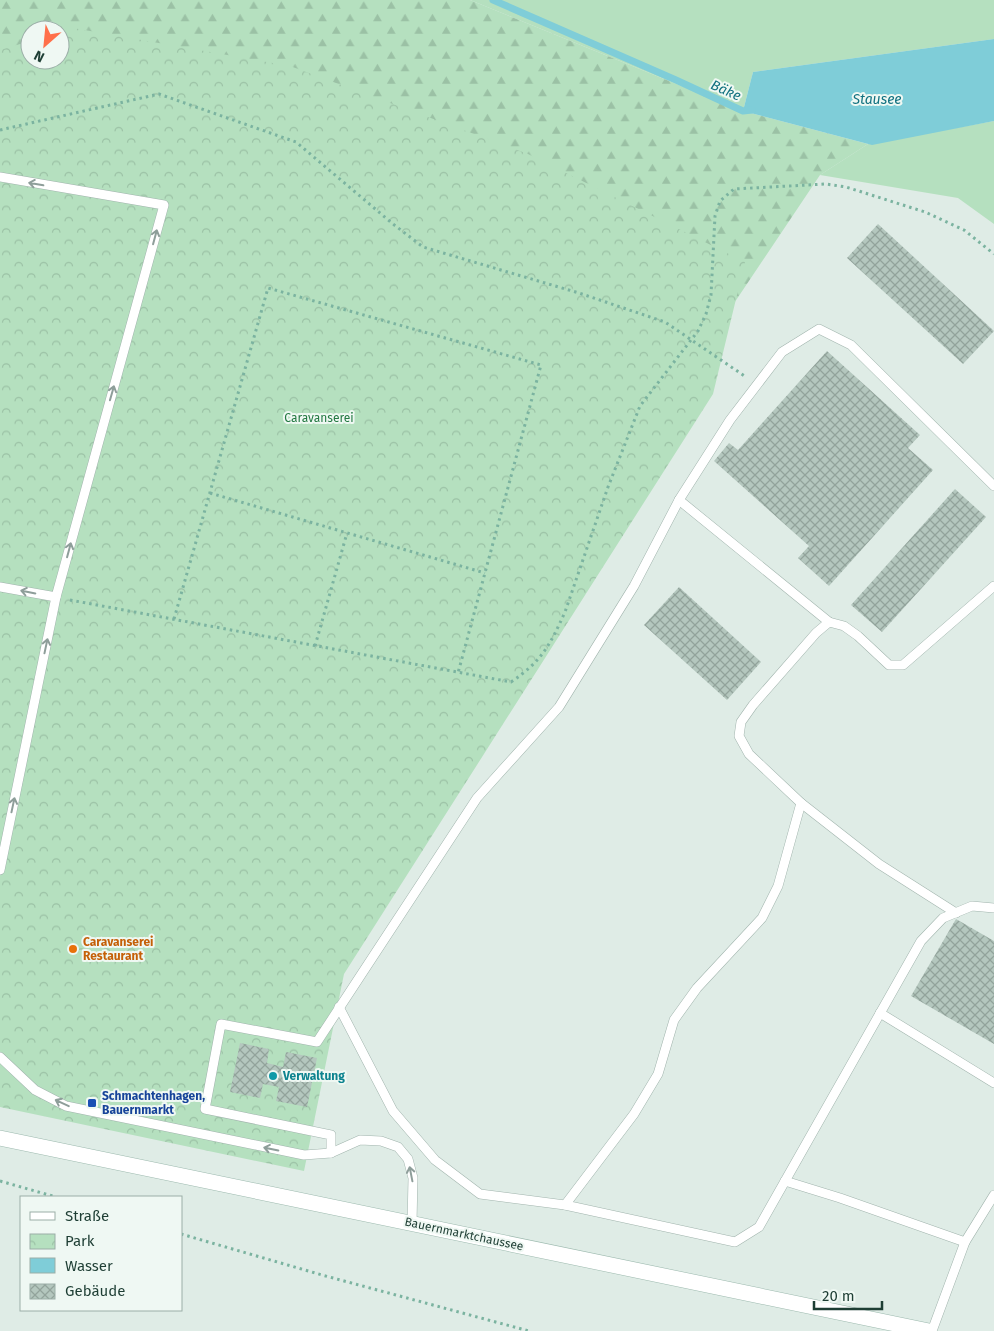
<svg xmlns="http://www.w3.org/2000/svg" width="994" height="1331" font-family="'Fira Sans',sans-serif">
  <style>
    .grass { fill: #b5e0bf }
    .forest { fill: url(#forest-firs); fill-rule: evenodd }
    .park { fill: url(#park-crowns) }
    .water { fill: #7fcdd8 }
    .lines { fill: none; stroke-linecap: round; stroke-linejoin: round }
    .stream { stroke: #7fcdd8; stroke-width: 7 }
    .building { fill: url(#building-cross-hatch) }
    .service-casing { stroke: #a1b4ad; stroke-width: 10 }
    .secondary-casing { stroke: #9cb9ae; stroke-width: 16 }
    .path { stroke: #7bb3a0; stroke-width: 3; stroke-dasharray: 2.5 4; stroke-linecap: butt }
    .service { stroke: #fff; stroke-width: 9 }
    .secondary { stroke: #fff; stroke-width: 15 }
    .oneway { stroke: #8e9e9a }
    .food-dot { fill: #e8710a; stroke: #eff8f3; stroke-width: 2 }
    .culture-dot { fill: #0f9aa8; stroke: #eff8f3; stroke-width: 2 }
    .transit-dot { fill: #1a4fb4; stroke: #eff8f3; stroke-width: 2 }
    .labels { text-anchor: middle; stroke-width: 4; stroke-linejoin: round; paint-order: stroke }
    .park-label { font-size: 12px; fill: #237942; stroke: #eff8f3 }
    .food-label { font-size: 12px; font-weight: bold; fill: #c56008; stroke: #eff8f3; text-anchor: start }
    .culture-label { font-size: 12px; font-weight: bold; fill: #0d838f; stroke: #eff8f3; text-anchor: start }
    .transit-label { font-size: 12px; font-weight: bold; fill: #164399; stroke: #eff8f3; text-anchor: start }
    .street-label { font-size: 12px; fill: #1e3e34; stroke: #eff8f3 }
    .water-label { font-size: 14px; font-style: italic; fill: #117180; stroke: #eff8f3 }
  </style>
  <defs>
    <pattern id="forest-firs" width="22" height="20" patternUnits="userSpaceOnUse" patternTransform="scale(1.25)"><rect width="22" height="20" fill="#b5e0bf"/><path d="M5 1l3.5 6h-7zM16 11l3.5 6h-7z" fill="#9bc1a5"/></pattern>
    <pattern id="park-crowns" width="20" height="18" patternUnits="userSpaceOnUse" patternTransform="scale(1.25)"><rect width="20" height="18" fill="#b5e0bf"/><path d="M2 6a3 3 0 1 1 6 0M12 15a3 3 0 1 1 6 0" fill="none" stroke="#9bc1a5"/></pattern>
    <pattern id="building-cross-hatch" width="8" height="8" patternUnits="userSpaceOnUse" patternTransform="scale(1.25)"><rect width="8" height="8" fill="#b4c7be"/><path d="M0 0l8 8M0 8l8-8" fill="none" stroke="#92a39b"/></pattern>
  </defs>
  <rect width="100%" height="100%" fill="#dfece6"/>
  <g class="grass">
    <polygon points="470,0 994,0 994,39 753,72 743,111"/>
    <polygon points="994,121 994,224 958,198 820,175 868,144"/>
  </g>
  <path class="forest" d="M0,0H470L743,111L868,144L820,175L698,357L0,112ZM30,30H60V60H30Z"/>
  <polygon class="park" points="73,28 290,66 528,154 745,262 713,394 344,974 304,1171 0,1107 0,50 30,41 30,60 60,60 60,32"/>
  <polygon class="water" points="994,39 994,121 872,145 743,111 753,72"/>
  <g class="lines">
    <polyline class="stream" points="493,0 676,80 743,111 752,110"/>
  </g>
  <g class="building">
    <polygon points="878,224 994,331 963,364 847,258"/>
    <polygon points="827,351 920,435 908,448 933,470 829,586 798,558 809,546 714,461 729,443 738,450"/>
    <polygon points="955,489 986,517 882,632 851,605"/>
    <polygon points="679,587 761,662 727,700 644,625"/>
    <polygon points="956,919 994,941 994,1044 911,996"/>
    <polygon points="240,1043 269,1049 267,1063 283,1067 286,1052 317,1058 307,1107 276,1101 279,1087 263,1084 260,1098 230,1092"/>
  </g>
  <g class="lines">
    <g class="service-casing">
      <g id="service">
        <polyline points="0,177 164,205 56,597 0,870"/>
        <polyline points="679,500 829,622"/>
        <polyline points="0,587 56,597"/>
        <polyline points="956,913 879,864 801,803 749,754 739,736 741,722 753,705 816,633 829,622 844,626 858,636 889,665 903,665 994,586"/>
        <polyline points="339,1007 393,1111 435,1160 480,1194 565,1205 735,1242 759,1227 921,941 943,918 972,906 994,908"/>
        <polyline points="880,1013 994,1083"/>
        <polyline points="0,1057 35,1090 66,1106 304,1155 331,1153 360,1140 381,1141 398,1147 408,1159 413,1178 412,1223"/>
        <polyline points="331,1153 331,1135 205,1109 221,1024 317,1042 477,798 559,707 634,586 679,500 730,420 782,352 819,329 851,345 994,486"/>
        <polyline points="785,1181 840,1198 965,1242 994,1195"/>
        <polyline points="565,1205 634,1114 658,1074 674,1020 697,988 762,918 778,886 801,803"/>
        <polyline points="932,1331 965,1242"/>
      </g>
    </g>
    <g class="secondary-casing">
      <polyline id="secondary" points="0,1138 929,1331"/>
    </g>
    <g class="path">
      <polyline points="0,130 159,94 296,142 393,224 423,247 579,293 665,322 746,377"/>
      <polyline points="210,493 485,573"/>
      <path d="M70,600L511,682C542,661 550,645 565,612L608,487L640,406L698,331L706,314L711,295L715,216L720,201L734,189L826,184L846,187L925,212L964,230L994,254"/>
      <polyline points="174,619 268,288 541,365 458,673"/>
      <polyline points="315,646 347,533"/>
      <polyline points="0,1181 56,1197"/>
      <polyline points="181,1234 322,1275 529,1331"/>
    </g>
    <use href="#service" class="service"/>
    <use href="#secondary" class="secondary"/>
  </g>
  <defs><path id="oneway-shaft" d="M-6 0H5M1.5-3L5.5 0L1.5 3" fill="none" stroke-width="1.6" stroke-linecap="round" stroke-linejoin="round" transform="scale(1.25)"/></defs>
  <g class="oneway">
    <use href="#oneway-shaft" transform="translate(36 184) rotate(-170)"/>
    <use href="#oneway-shaft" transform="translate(155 237) rotate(-75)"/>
    <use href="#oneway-shaft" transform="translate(112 393) rotate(-74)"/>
    <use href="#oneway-shaft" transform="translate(69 550) rotate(-75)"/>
    <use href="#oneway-shaft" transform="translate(28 592) rotate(-169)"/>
    <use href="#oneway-shaft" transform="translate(46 646) rotate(-78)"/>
    <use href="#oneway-shaft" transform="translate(13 805) rotate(-78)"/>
    <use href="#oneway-shaft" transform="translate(62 1103) rotate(-155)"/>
    <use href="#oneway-shaft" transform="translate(271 1149) rotate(-168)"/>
    <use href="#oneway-shaft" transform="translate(411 1174) rotate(-101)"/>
  </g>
  <circle class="food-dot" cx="73" cy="949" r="5"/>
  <circle class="culture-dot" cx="273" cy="1076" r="5"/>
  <rect class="transit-dot" x="87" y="1098" width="10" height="10" rx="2.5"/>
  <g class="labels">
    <g class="park-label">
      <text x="319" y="422">Caravanserei</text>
    </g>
    <g class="food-label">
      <text x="83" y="946">Caravanserei<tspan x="83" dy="14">Restaurant</tspan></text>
    </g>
    <g class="culture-label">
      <text x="283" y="1080">Verwaltung</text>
    </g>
    <g class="transit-label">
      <text x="102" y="1100">Schmachtenhagen,<tspan x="102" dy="14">Bauernmarkt</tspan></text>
    </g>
    <g class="street-label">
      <text transform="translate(464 1234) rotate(12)" y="4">Bauernmarktchaussee</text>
    </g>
    <g class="water-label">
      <text transform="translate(726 90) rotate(24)" y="5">Bäke</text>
      <text x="877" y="104">Stausee</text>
    </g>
  </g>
  <rect x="20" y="1196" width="162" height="115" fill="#eff8f3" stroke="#9baea7"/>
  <rect x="30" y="1212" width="25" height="8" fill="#ffffff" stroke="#9baea7"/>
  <text x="65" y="1221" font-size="15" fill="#1e3e34">Straße</text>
  <rect x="30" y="1234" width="25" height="15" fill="url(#park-crowns)" stroke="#9baea7"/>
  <text x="65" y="1246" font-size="15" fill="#1e3e34">Park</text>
  <rect x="30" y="1258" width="25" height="15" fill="#7fcdd8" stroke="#9baea7"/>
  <text x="65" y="1271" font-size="15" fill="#1e3e34">Wasser</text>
  <rect x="30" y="1284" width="25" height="15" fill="url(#building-cross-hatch)" stroke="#9baea7"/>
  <text x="65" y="1296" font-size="15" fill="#1e3e34">Gebäude</text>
  <g transform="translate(45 45) rotate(207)"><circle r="24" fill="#eff8f3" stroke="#9baea7"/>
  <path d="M0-4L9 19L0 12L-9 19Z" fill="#ff704a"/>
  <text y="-8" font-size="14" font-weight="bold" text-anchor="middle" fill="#1e3e34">N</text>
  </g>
  <path d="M814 1301v8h68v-8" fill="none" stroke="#1e3e34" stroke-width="2.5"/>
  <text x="822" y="1301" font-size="15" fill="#1e3e34" stroke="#eff8f3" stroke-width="4" paint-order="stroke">20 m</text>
</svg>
